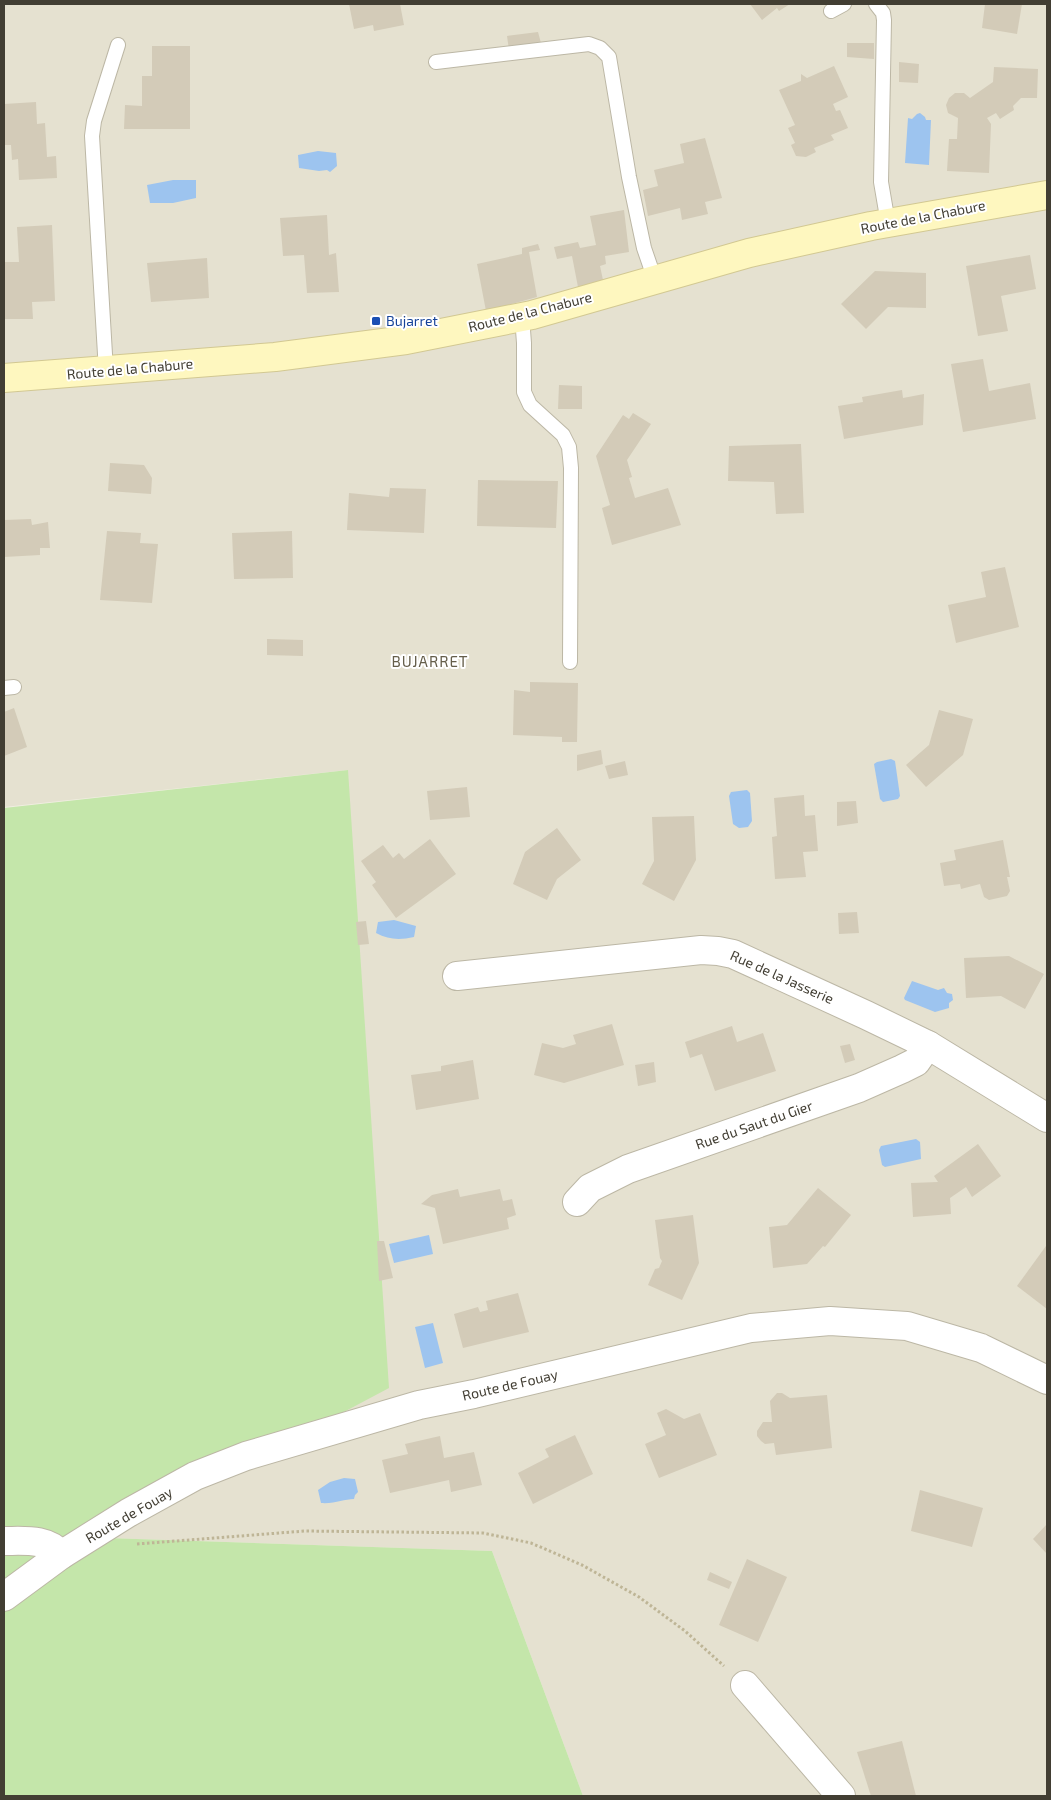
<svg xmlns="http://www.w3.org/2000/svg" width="1051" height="1800" font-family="'Exo 2',sans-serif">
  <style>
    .residential { fill: #e5e1d0 }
    .green { fill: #c4e6aa }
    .water { fill: #9dc4ef }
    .building { fill: #d3cbb8 }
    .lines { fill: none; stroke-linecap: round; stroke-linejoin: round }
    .lane-casing { stroke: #bcb7a5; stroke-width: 16 }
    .street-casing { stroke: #bcb7a5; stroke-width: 30 }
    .secondary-casing { stroke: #d2c892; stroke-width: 30 }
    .path { stroke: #beb596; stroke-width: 3; stroke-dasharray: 2.5 2.5; stroke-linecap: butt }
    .lane { stroke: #fff; stroke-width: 14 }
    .street { stroke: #fff; stroke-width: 28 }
    .secondary { stroke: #fef7bf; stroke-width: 28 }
    .transit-dot { fill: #1a4fb4; stroke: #fff; stroke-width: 2 }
    .labels { text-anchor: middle; stroke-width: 4; stroke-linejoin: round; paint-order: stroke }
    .street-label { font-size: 14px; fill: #423e33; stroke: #fff }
    .transit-label { font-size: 14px; fill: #164399; stroke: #fff; text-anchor: start }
    .neighbourhood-label { font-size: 15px; letter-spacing: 1px; fill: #655e4a; stroke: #fff }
  </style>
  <rect width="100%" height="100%" fill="#f1eee2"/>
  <polygon class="residential" points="4,4 1047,4 1047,1796 583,1796 492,1551 106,1538 348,770 4,807"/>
  <polygon class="green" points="348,770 389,1388 107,1538 492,1551 583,1796 4,1796 4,808"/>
  <g class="water">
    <polygon points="920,113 925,117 926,120 931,120 929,165 905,163 908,118 912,119 917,114"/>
    <polygon points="318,151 336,153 337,166 330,172 327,170 319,171 299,168 298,155"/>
    <polygon points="173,180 196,180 196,198 173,203 150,203 147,185"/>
    <polygon points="891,759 895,761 900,796 898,799 883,802 880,799 874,764 877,762"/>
    <polygon points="747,790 750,793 752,821 748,827 739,828 733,824 729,796 731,792"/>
    <path d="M394,920L416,926L414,937C400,940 389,940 376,933L378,922Z"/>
    <polygon points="912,981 938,990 944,988 947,993 952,994 953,1000 949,1003 949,1008 935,1012 905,1000 904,998"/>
    <polygon points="916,1139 920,1142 921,1159 885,1167 882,1165 879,1150 881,1146"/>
    <polygon points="429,1235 433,1254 394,1263 389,1244"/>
    <polygon points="433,1323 443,1363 425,1368 415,1327"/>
    <path d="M344,1478L355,1479L358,1492L355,1495L354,1499C344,1499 335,1504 321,1503L318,1490L330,1482Z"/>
  </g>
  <g class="building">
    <polygon points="349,4 400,4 404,25 374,31 373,25 354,29"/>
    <polygon points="750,4 790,4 779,11 777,8 762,20"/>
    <polygon points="985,4 1022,4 1017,34 982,28"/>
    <polygon points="538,32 541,43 509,50 507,36"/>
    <polygon points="847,43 874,43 874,59 847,57"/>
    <polygon points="152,46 190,46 190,129 124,129 125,105 142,106 142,76 152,76"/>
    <polygon points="899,62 919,64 918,83 899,82"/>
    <polygon points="834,66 848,97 833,104 836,111 840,110 848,128 831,135 834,140 814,148 816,152 806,157 796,156 791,145 795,143 788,128 795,125 779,90 801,81 801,74 807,78"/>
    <polygon points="994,67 1038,69 1037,98 1021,98 1013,106 1014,110 1000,119 996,113 987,118 991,124 989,173 947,171 949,139 957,139 958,118 948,113 946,105 949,98 955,93 964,93 970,98 993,82"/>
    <polygon points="36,102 37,124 45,123 47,157 56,156 57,178 19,180 18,159 12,160 11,145 4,145 4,104"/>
    <polygon points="705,138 722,198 705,202 708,214 682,220 680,208 648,216 643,190 658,186 654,170 684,163 680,144"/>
    <polygon points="624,210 629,252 605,256 606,264 600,266 603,280 578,287 572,256 557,259 554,247 578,242 580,248 596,245 590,216"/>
    <polygon points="327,215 329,255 336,253 339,292 307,293 304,255 283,256 280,218"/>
    <polygon points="52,225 55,301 32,302 33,319 4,319 4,262 19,262 17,227"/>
    <polygon points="538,244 540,250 529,252 537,297 486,311 477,264 522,254 522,248"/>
    <polygon points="1030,255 1036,289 1001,296 1008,331 978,336 966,266"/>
    <polygon points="207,258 209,298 151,302 147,263"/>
    <polygon points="875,271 926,273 926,308 888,307 866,329 841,304"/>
    <polygon points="983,359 989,391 1030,383 1036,419 963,432 951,364"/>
    <polygon points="559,385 582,386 582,409 558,409"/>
    <polygon points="902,390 903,398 924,394 923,425 844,439 838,406 863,402 862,397"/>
    <polygon points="633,413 651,424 627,460 632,477 629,478 635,498 668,488 681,525 612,545 602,508 610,505 596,456 623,415 629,419"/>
    <polygon points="801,444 804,513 776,514 774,482 728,481 729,446"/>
    <polygon points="110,463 144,465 152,478 151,494 108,491"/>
    <polygon points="478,480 558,481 556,528 477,526"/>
    <polygon points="390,488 426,489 424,533 347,530 349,493 389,497"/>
    <polygon points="31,519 32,525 48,522 50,548 40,548 40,555 4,557 4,520"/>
    <polygon points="107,531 141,533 140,543 158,544 152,603 100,600"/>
    <polygon points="292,531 293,578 234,579 232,533"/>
    <polygon points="1005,567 1019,627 956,643 948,605 986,597 981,572"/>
    <polygon points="267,639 303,640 303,656 267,655"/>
    <polygon points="530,682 578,683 577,742 562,742 562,737 513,735 514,690 530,692"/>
    <polygon points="14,708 27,747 4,756 4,712"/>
    <polygon points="939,710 973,719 963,755 926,787 906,765 929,745"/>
    <polygon points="601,750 603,764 577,771 577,755"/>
    <polygon points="625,761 628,775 609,779 605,766"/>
    <polygon points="467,787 470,817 430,820 427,791"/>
    <polygon points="804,795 805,816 815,815 818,851 803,852 806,877 775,879 772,837 777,836 774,798"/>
    <polygon points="856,801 858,823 837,826 837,802"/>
    <polygon points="694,816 696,860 674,901 642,884 654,861 652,817"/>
    <polygon points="557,828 581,860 557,879 547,900 513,884 525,852"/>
    <polygon points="430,839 456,874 396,918 372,885 376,882 361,861 383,845 393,858 399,853 404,859"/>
    <polygon points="1003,840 1010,877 1007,877 1010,891 1007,896 989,900 984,897 980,884 961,889 960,884 944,886 940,863 956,860 954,850"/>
    <polygon points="857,912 859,933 839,934 838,913"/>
    <polygon points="366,921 369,944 358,945 356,922"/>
    <polygon points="1009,956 1044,974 1025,1009 1001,996 966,998 964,958"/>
    <polygon points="612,1024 624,1065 564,1083 534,1075 542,1043 563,1048 576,1044 573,1035"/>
    <polygon points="732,1026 737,1042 763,1033 776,1071 715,1091 702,1054 690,1058 685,1042"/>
    <polygon points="850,1044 855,1060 845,1063 840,1046"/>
    <polygon points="473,1060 479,1099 416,1110 411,1075 441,1071 441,1066"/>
    <polygon points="654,1062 656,1082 638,1086 635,1065"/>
    <polygon points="978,1144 1001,1176 972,1197 966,1187 950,1198 951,1214 913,1217 911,1183 938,1182 934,1176"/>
    <polygon points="818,1188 851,1215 825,1247 823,1246 807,1264 773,1268 769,1227 787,1225"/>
    <polygon points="458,1189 460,1197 500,1189 503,1201 512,1199 516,1215 507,1218 509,1229 443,1244 435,1208 421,1204 432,1195"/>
    <polygon points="693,1215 699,1263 682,1300 648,1285 655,1269 659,1268 662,1261 660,1258 655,1220"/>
    <polygon points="377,1241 384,1241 393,1278 379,1281"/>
    <polygon points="1046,1246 1047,1246 1047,1309 1017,1286"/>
    <polygon points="518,1293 529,1332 463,1348 454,1314 478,1307 480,1312 488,1310 486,1301"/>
    <polygon points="777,1393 782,1393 790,1398 827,1395 832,1448 776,1455 774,1443 765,1444 761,1441 757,1436 757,1431 763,1422 772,1422 770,1401"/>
    <polygon points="666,1409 684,1419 700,1413 717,1455 659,1478 645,1444 666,1435 657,1413"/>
    <polygon points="575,1435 593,1474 533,1504 518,1473 549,1457 545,1449"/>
    <polygon points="440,1436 444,1458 474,1452 482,1485 451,1492 449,1480 390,1493 382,1460 408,1454 405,1444"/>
    <polygon points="920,1490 983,1508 972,1547 911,1531"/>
    <polygon points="1047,1524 1047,1554 1033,1539"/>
    <polygon points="747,1559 787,1577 758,1642 719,1625"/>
    <polygon points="710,1572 732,1582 729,1589 707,1580"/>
    <polygon points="902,1741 916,1796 871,1796 857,1752"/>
  </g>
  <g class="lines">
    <g class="lane-casing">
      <g id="lane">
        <polyline points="876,4 883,13 884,20 881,182 888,223"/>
        <polyline points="831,11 844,4"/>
        <polyline points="436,62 589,44 600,48 609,57 629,177 644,248 655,280"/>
        <polyline points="522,317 524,343 524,392 530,405 563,435 569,447 571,468 570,662"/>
        <polyline points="106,371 92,136 94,121 118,45"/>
        <polyline points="4,688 14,687"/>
      </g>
    </g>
    <g class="street-casing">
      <g id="street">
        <polyline points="457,976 701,950 718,951 733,954 866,1015 928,1045 1047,1118"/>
        <polyline points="577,1202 590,1188 628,1169 859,1088 902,1069 916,1062 928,1045"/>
        <path d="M4,1541C24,1541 48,1538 61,1555"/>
        <polyline points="4,1597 61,1555 128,1513 195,1476 246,1456 419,1405 474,1394 751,1328 830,1321 907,1326 981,1348 1047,1380"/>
        <polyline points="745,1685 841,1796"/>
      </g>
    </g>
    <g class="secondary-casing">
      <polyline id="secondary" points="4,378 275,357 406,340 532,315 749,253 871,226 1047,195"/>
    </g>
    <polyline class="path" points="137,1544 305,1531 483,1533 531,1543 582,1565 639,1597 685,1631 724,1666"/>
    <use href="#lane" class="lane"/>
    <use href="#street" class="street"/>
    <use href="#secondary" class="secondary"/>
  </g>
  <rect class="transit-dot" x="371" y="316" width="10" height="10" rx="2.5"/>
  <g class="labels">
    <g class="street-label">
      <text transform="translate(923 217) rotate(-11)" y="5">Route de la Chabure</text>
      <text transform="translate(530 312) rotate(-14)" y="5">Route de la Chabure</text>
      <text transform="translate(130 369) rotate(-5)" y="5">Route de la Chabure</text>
      <text transform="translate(782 977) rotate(24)" y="5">Rue de la Jasserie</text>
      <text transform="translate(754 1125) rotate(-19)" y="5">Rue du Saut du Gier</text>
      <text transform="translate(510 1385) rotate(-13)" y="5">Route de Fouay</text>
      <text transform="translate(129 1515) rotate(-30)" y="5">Route de Fouay</text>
    </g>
    <g class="transit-label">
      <text x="386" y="326">Bujarret</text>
    </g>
    <g class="neighbourhood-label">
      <text x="430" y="667">BUJARRET</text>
    </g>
  </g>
  <rect width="1051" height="1800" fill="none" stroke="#423e33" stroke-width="10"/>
</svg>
